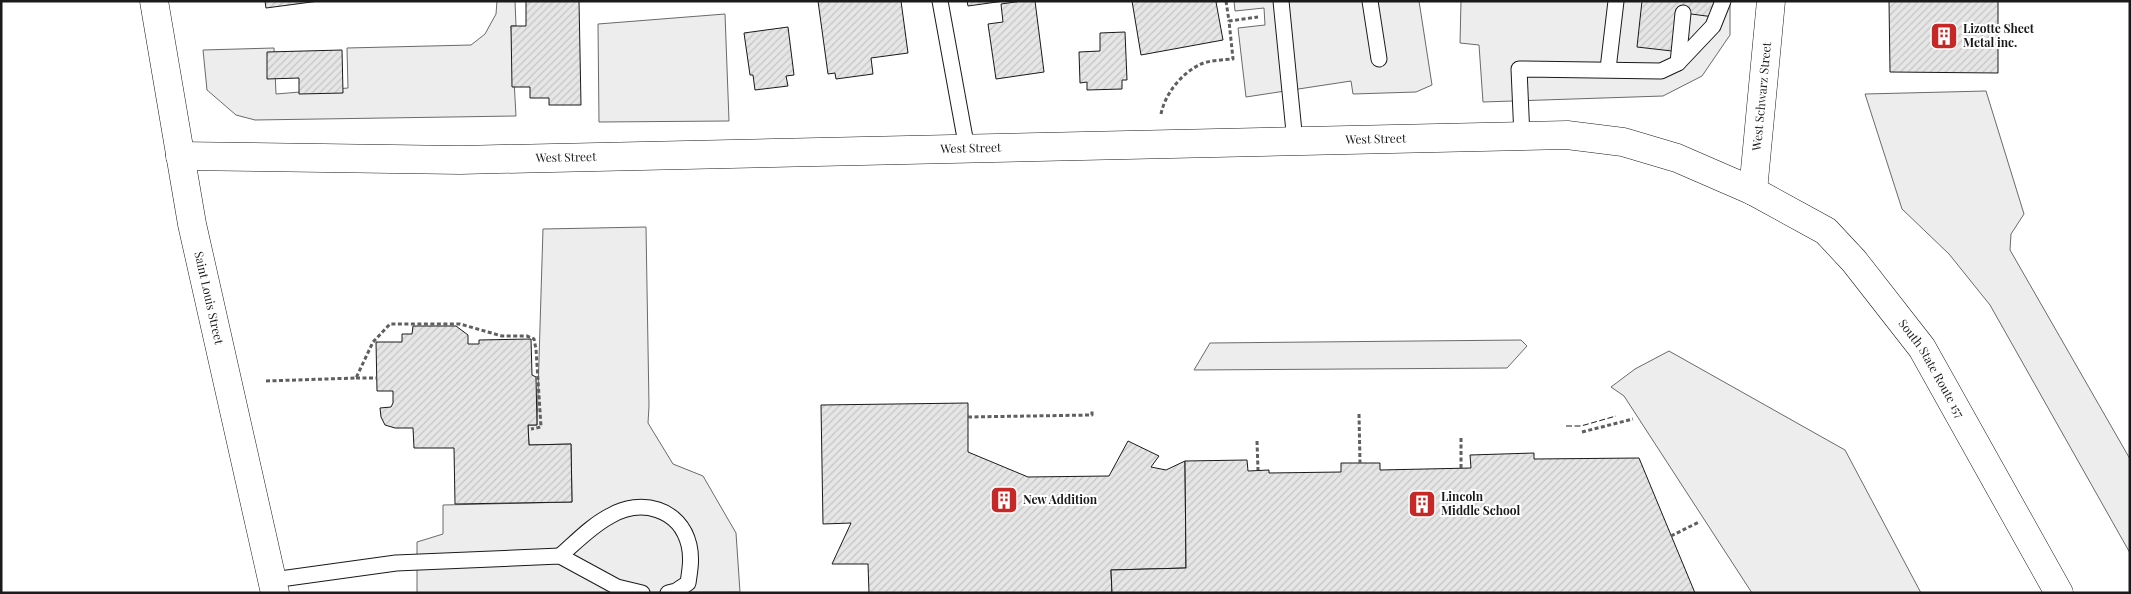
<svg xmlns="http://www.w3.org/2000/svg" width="2131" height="594" font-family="'Playfair Display',serif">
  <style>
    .parking { fill: #ededed; stroke: #6a6a6a }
    .building { fill: url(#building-hatch); stroke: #1a1a1a }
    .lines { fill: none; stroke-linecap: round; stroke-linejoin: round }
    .service-casing { stroke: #1a1a1a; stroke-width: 17 }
    .tertiary-casing { stroke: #1a1a1a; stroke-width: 29 }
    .primary-casing { stroke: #1a1a1a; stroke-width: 29 }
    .path { stroke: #5f5f5f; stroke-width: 3; stroke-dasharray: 4 2.5; stroke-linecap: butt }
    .service { stroke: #fff; stroke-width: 15 }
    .tertiary { stroke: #fff; stroke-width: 28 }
    .primary { stroke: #fff; stroke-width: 28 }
    .fence { stroke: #1a1a1a; stroke-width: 1; stroke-dasharray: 6 2.5; stroke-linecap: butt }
    .labels { text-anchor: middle; stroke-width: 4; stroke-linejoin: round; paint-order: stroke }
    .poi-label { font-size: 12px; font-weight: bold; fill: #1a1a1a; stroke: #fff; text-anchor: start }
    .street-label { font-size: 12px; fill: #1a1a1a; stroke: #fff }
  </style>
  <defs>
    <pattern id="building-hatch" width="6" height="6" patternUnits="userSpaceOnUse" patternTransform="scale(1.25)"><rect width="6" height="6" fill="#e6e6e6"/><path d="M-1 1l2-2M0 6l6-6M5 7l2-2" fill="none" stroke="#c5c5c5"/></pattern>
  </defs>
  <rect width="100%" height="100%" fill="#fff"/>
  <g class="parking">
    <polygon points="497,1 515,1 516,26 511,26 516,116 255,120 236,115 207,90 203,50 274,48 276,94 348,88 347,48 471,45 485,34 496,14"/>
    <polygon points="1234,1 1419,1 1432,85 1416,92 1353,94 1351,81 1246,97 1238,28 1265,25 1264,8 1235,11"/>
    <polygon points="1461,1 1730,1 1730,35 1702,76 1663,96 1483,102 1479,45 1460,43"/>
    <polygon points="725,14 729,121 599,122 598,24"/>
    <polygon points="1986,91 2024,214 2011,234 2010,250 2130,459 2130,553 1990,305 1949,254 1902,209 1865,94"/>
    <polygon points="646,227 649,406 648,423 673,464 703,476 736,533 740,592 417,593 417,542 443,534 443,505 572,502 571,444 529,445 528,425 537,425 543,229"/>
    <polygon points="1521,340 1527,346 1507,368 1194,370 1210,343"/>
    <polygon points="1669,351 1845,450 1921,593 1752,593 1624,396 1611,387 1635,369"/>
  </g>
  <g class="building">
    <polygon points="265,1 319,1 266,8"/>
    <polygon points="526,1 579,1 581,105 549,105 549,98 530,98 530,87 512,87 511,26 526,26"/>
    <polygon points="818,1 901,1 908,53 871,58 873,74 836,79 835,73 828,74"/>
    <polygon points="967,1 1004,1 968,6"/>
    <polygon points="1022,1 1035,1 1044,72 996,79 988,24 1003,22 1001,4"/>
    <polygon points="1132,1 1222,1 1216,2 1223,40 1141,55"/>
    <polygon points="1642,1 1715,1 1714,17 1676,12 1672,51 1637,47"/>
    <polygon points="1889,1 1998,1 1998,73 1890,72"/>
    <polygon points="788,27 794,75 786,76 788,86 755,90 753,75 750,75 744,33"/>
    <polygon points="1125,32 1127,80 1122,80 1122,89 1087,90 1087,82 1080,83 1079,52 1100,51 1100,33"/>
    <polygon points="342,50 343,93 299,94 299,78 267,79 267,52"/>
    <polygon points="413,326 456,326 468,335 468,344 479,344 479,340 531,339 532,375 536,377 537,425 528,425 529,445 571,444 572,502 455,504 454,448 414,448 413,428 395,428 385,425 381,417 380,408 391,407 393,403 393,391 377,391 376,342 402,342 402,334 412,334"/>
    <polygon points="968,403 968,452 1028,477 1109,476 1128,441 1159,456 1151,467 1166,470 1185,461 1186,568 1111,570 1112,593 869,593 868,564 832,564 851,523 823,524 821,405"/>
    <polygon points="1534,453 1534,459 1639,458 1695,593 1112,593 1111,570 1186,568 1185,461 1247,460 1248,471 1269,470 1269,473 1341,472 1341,463 1380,463 1380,470 1471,468 1470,455"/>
  </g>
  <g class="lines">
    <g class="service-casing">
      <g id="service">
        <polyline points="940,1 967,149"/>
        <polyline points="1281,1 1295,142"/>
        <polyline points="1370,1 1379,59"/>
        <polyline points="1678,63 1683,13"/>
        <polyline points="1608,69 1616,1"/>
        <polyline points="1522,137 1519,69 1661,71 1678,63 1713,26 1723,1"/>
        <path d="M560,556C576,542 591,526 610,516C641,498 680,508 689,545C692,558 690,570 688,583L676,591L668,593"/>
        <polyline points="273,580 396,563 560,556 617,587 642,593"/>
      </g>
    </g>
    <g class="tertiary-casing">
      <g id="tertiary">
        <path id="s1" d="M1753,191L1771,1"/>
      </g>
    </g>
    <g class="primary-casing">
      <g id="primary">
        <path id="s2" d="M154,1L192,224L275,593"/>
        <path id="s3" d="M180,156L460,160L1567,135L1623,142L1677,158L1753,191L1826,231L1854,261L1922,348L2059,593"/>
      </g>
    </g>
    <g class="path">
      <polyline points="1226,1 1229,21"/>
      <path d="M1161,114C1165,94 1181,74 1199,65C1208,60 1223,60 1233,59L1229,21L1258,17"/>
      <polyline points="356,378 376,378"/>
      <polyline points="266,381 356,378 373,342 390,324 460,324 502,336 527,336 534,339 536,349 541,427 531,429"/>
      <polyline points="1359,414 1360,463"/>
      <polyline points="968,417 1092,415 1092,410"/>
      <polyline points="1582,432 1633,419"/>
      <polyline points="1461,438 1461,468"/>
      <polyline points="1257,441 1258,470"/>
      <polyline points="1671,536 1699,522"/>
    </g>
    <use href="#service" class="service"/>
    <use href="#tertiary" class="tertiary"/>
    <use href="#primary" class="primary"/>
    <polyline class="fence" points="1566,426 1581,426 1616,416"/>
  </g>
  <defs>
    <g id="building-square" transform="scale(1.4375)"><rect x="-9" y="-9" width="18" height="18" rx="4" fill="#c62828" stroke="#fff"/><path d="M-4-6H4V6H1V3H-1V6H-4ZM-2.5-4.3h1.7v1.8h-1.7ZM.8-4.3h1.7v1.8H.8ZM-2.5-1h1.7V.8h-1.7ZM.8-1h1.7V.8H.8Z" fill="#fff"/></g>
  </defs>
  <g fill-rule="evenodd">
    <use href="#building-square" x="1944" y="36"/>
    <use href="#building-square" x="1004" y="500"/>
    <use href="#building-square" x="1422" y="504"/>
  </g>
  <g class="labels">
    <g class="poi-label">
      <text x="1963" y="33">Lizotte Sheet<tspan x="1963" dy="14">Metal inc.</tspan></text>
      <text x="1441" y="501">Lincoln<tspan x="1441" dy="14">Middle School</tspan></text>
      <text x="1023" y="504">New Addition</text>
    </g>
    <g class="street-label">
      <text dy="4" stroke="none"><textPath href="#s1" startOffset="95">West Schwarz Street</textPath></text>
      <text dy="4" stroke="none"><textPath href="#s3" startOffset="1196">West Street</textPath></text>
      <text dy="4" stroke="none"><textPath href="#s3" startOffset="791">West Street</textPath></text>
      <text dy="4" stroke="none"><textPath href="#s3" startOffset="386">West Street</textPath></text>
      <text dy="4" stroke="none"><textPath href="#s2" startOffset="302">Saint Louis Street</textPath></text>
      <text dy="4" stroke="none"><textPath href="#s3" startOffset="1840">South State Route 157</textPath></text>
    </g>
  </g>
  <rect width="2131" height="594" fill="none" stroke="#1a1a1a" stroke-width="5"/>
</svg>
